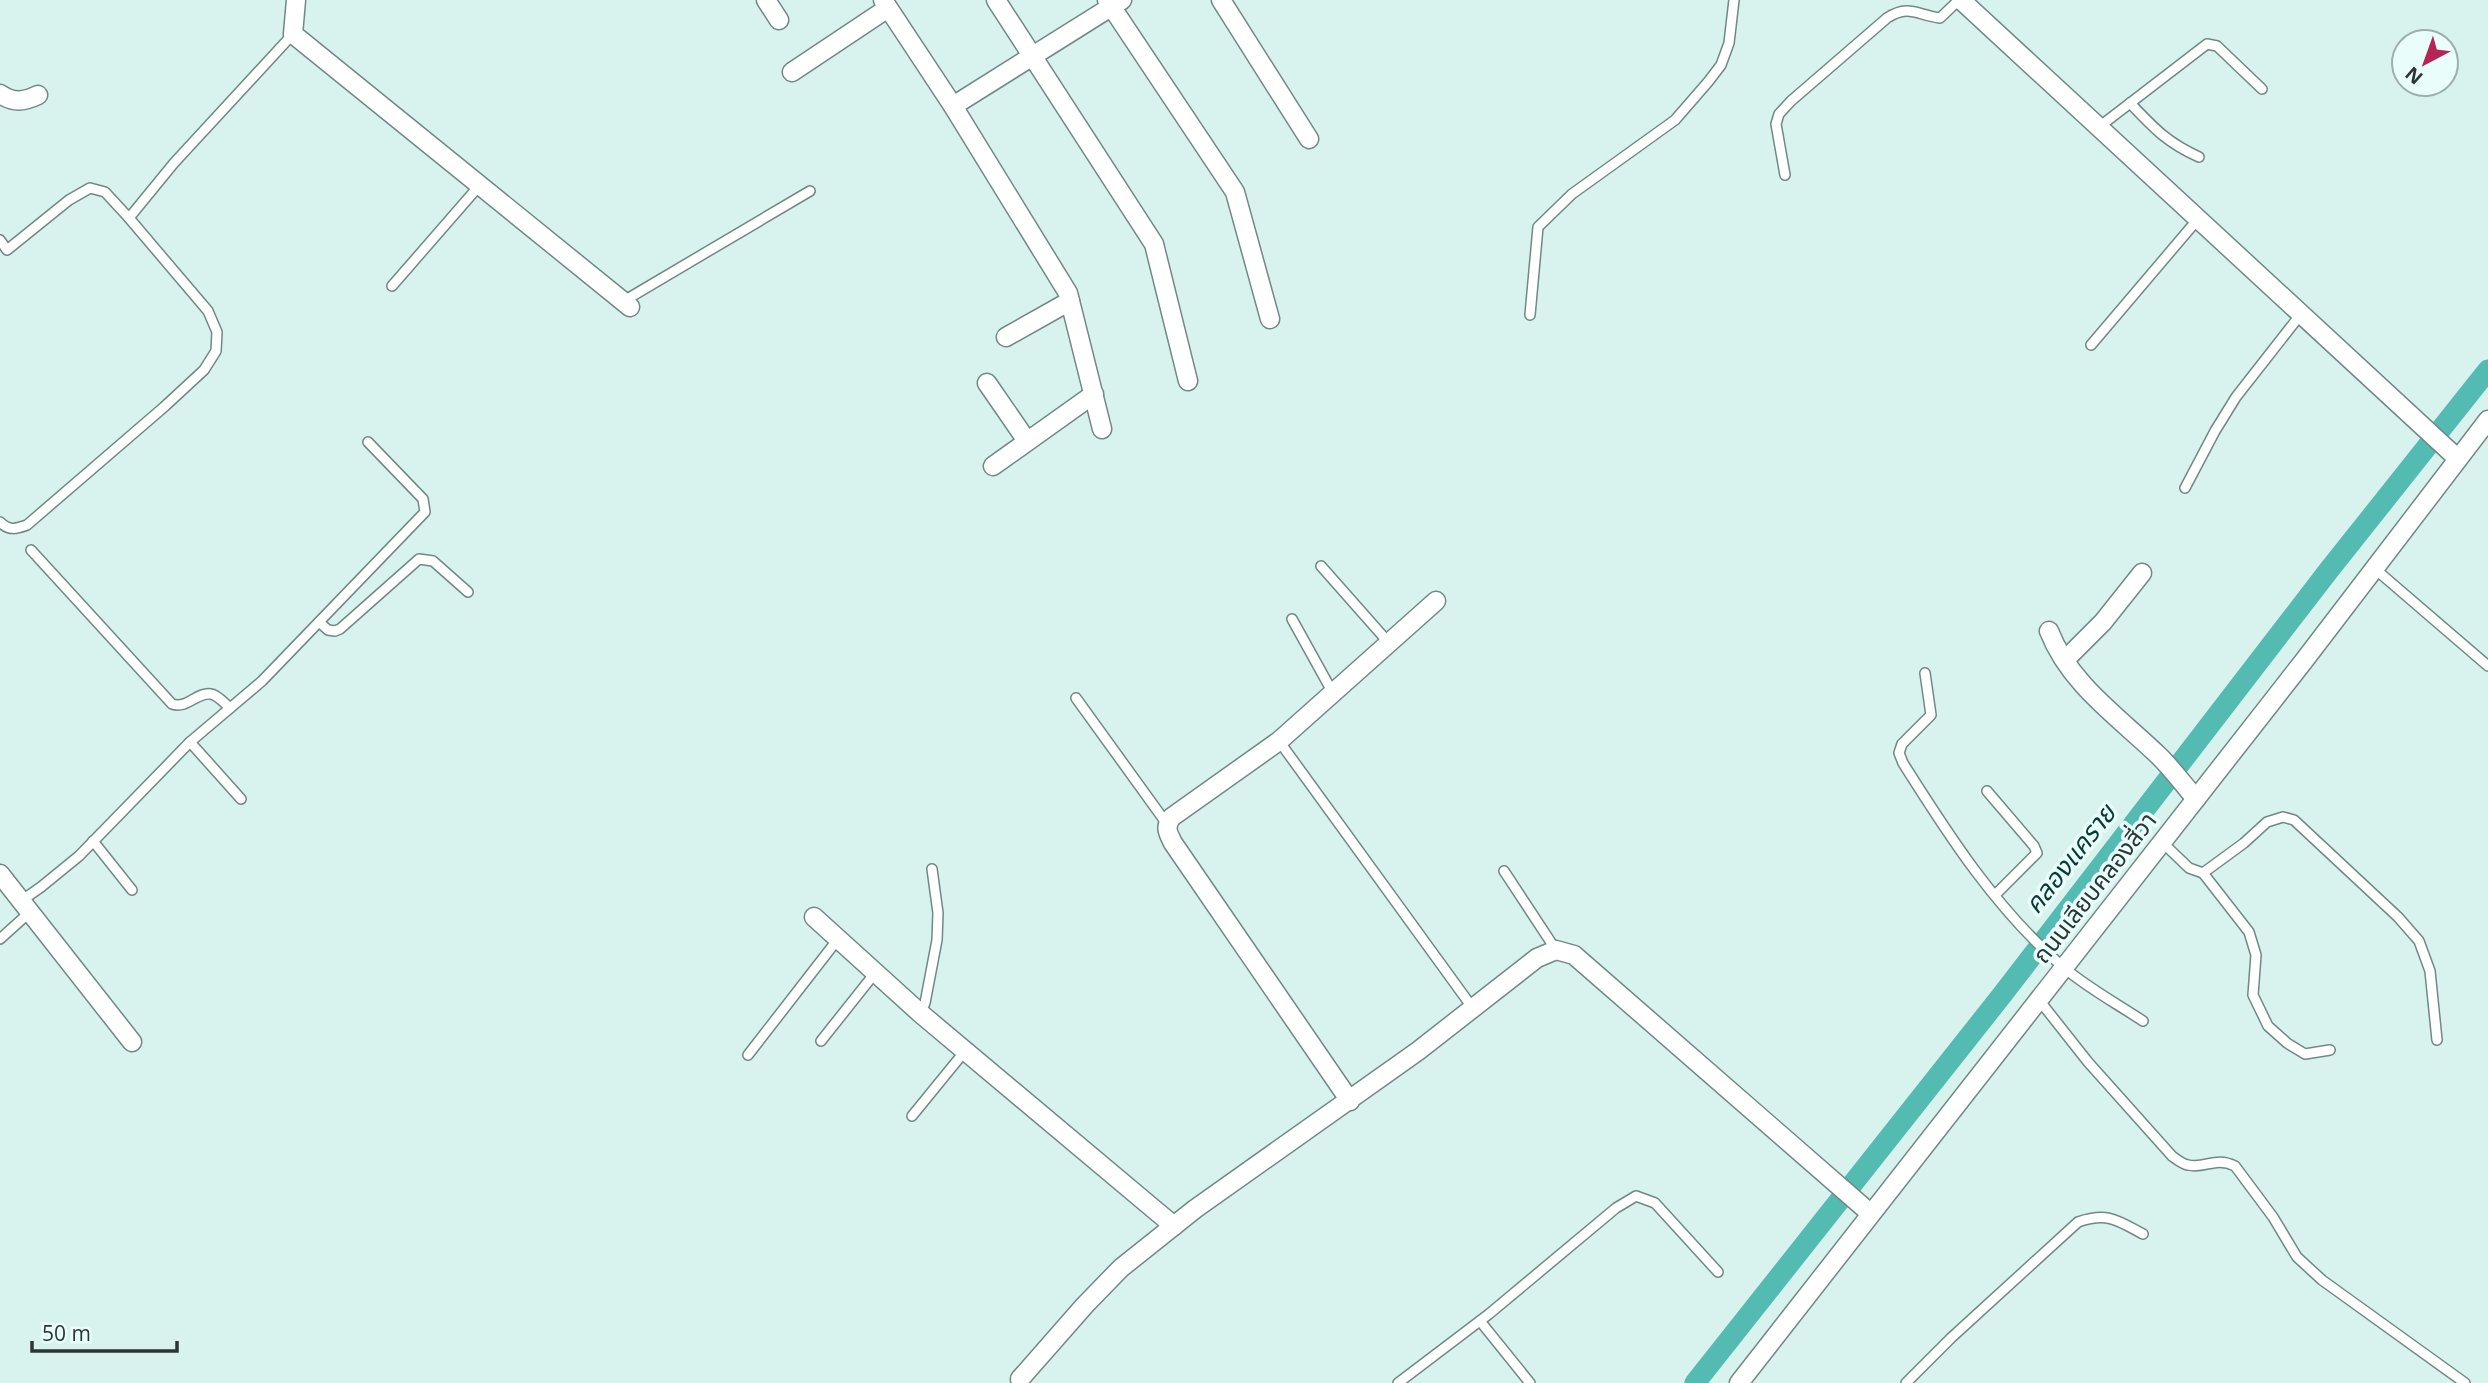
<svg xmlns="http://www.w3.org/2000/svg" width="2488" height="1383" font-family="'Open Sans','Noto Sans Thai',sans-serif">
  <style>
    .lines { fill: none; stroke-linecap: round; stroke-linejoin: round }
    .canal { stroke: #53bbb1; stroke-width: 21 }
    .service-casing { stroke: #718986; stroke-width: 12 }
    .minor-casing { stroke: #718986; stroke-width: 21 }
    .service { stroke: #fff; stroke-width: 9 }
    .minor { stroke: #fff; stroke-width: 18 }
    .labels { text-anchor: middle; stroke-width: 7; stroke-linejoin: round; paint-order: stroke }
    .street-label { font-size: 24px; fill: #2b3634; stroke: #e9fefb }
    .water-label { font-size: 26px; font-style: italic; fill: #073a36; stroke: #e9fefb }
  </style>
  <rect width="100%" height="100%" fill="#d8f2ee"/>
  <g class="lines">
    <polyline class="canal" points="1695,1383 2002,995 2329,570 2488,370"/>
    <g class="service-casing">
      <g id="service">
        <path d="M2130,103C2154,128 2166,142 2199,157"/>
        <polyline points="2099,127 2207,44 2217,46 2262,89"/>
        <path d="M1785,175L1776,124L1779,114L1791,101L1887,18C1909,4 1917,15 1940,18L1959,0"/>
        <polyline points="0,240 7,250 69,200 90,188 105,192 129,218"/>
        <polyline points="392,286 479,186"/>
        <polyline points="622,302 810,191"/>
        <polyline points="1530,315 1538,227 1572,194 1675,120 1708,82 1721,65 1729,43 1734,0"/>
        <polyline points="2091,345 2198,219"/>
        <polyline points="2185,488 2215,431 2236,397 2301,314"/>
        <path d="M0,522C9,531 16,529 27,525L164,407L204,370L216,351L217,332L208,311L129,218L174,163L293,34"/>
        <path d="M31,550L172,704C188,709 196,692 211,694C218,695 225,704 230,708"/>
        <polyline points="1321,566 1389,643"/>
        <polyline points="2374,568 2488,666"/>
        <polyline points="1292,619 1333,693"/>
        <polyline points="319,622 328,630 335,631 340,629 419,559 433,561 468,592"/>
        <path d="M1925,673L1931,715L1902,744L1899,753L1903,763C1949,836 1996,909 2062,966C2086,987 2116,1003 2143,1021"/>
        <polyline points="1076,698 1167,824"/>
        <polyline points="1279,741 1472,1007"/>
        <polyline points="190,742 241,799"/>
        <polyline points="1987,791 2034,846 2037,853 1995,895"/>
        <polyline points="93,841 132,890"/>
        <polyline points="2162,842 2189,868 2203,873 2244,843 2267,822 2283,817 2294,820 2398,917 2419,941 2430,971 2437,1040"/>
        <polyline points="1504,871 1556,950"/>
        <polyline points="2203,873 2249,932 2256,955 2253,995 2268,1026 2287,1043 2305,1054 2330,1050"/>
        <polyline points="21,901 41,887 79,856 190,742 262,681 425,512 423,499 368,442"/>
        <polyline points="0,939 30,912"/>
        <path d="M2039,1000L2088,1062L2172,1156C2176,1159 2182,1164 2188,1165C2206,1169 2215,1156 2235,1166L2273,1217L2297,1257L2322,1280L2465,1383"/>
        <polyline points="920,1013 925,1003 937,940 938,913 932,869"/>
        <polyline points="821,1041 875,973"/>
        <polyline points="748,1055 838,939"/>
        <polyline points="912,1116 965,1051"/>
        <polyline points="1480,1321 1530,1383"/>
        <polyline points="1398,1383 1489,1314 1616,1208 1636,1196 1655,1203 1718,1272"/>
        <path d="M1906,1383L1951,1338L2078,1222C2108,1212 2117,1220 2143,1234"/>
      </g>
    </g>
    <g class="minor-casing">
      <g id="minor">
        <polyline points="296,0 293,34 630,307"/>
        <polyline points="766,0 779,20"/>
        <polyline points="883,0 953,106 1068,293 1102,429"/>
        <polyline points="996,0 1154,244 1188,381"/>
        <polyline points="1107,0 1235,192 1270,319"/>
        <polyline points="1221,0 1309,139"/>
        <polyline points="1961,0 2457,458"/>
        <polyline points="792,72 888,8"/>
        <path d="M0,94C14,103 23,102 38,95"/>
        <polyline points="953,106 1122,0"/>
        <polyline points="1006,337 1070,301"/>
        <polyline points="987,383 1027,441"/>
        <polyline points="993,466 1094,394"/>
        <path d="M2049,631C2070,685 2120,718 2160,757C2173,770 2184,785 2196,799"/>
        <polyline points="2065,660 2103,622 2142,573"/>
        <polyline points="0,874 132,1042"/>
        <polyline points="814,917 920,1013 1174,1226"/>
        <path d="M1350,1101L1173,843C1168,833 1164,827 1172,817L1279,741L1436,601"/>
        <polyline points="1020,1379 1085,1305 1121,1268 1195,1209 1418,1051 1537,958 1556,950 1574,955 1870,1213"/>
        <polyline points="1739,1383 2303,662 2488,420"/>
      </g>
    </g>
    <use href="#service" class="service"/>
    <use href="#minor" class="minor"/>
  </g>
  <g class="labels">
    <g class="street-label">
      <text transform="translate(2095 888) rotate(-52)" y="8">ถนนเลียบคลองสี่วา</text>
    </g>
    <g class="water-label">
      <text transform="translate(2070 859) rotate(-52)" y="9">คลองเเคราย</text>
    </g>
  </g>
  <g transform="translate(2425 63) rotate(221)"><circle r="33" fill="#e9fefb" stroke="#9daeab" stroke-width="2"/>
  <path d="M0-5L12 26L0 18L-12 26Z" fill="#b52656"/>
  <text y="-10" font-size="19" font-weight="bold" text-anchor="middle" fill="#2b3634">N</text>
  </g>
  <path d="M32 1341v10h145v-10" fill="none" stroke="#2b3634" stroke-width="3.5"/>
  <text x="42" y="1341" font-size="21" fill="#2b3634" stroke="#e9fefb" stroke-width="5" paint-order="stroke">50 m</text>
</svg>
